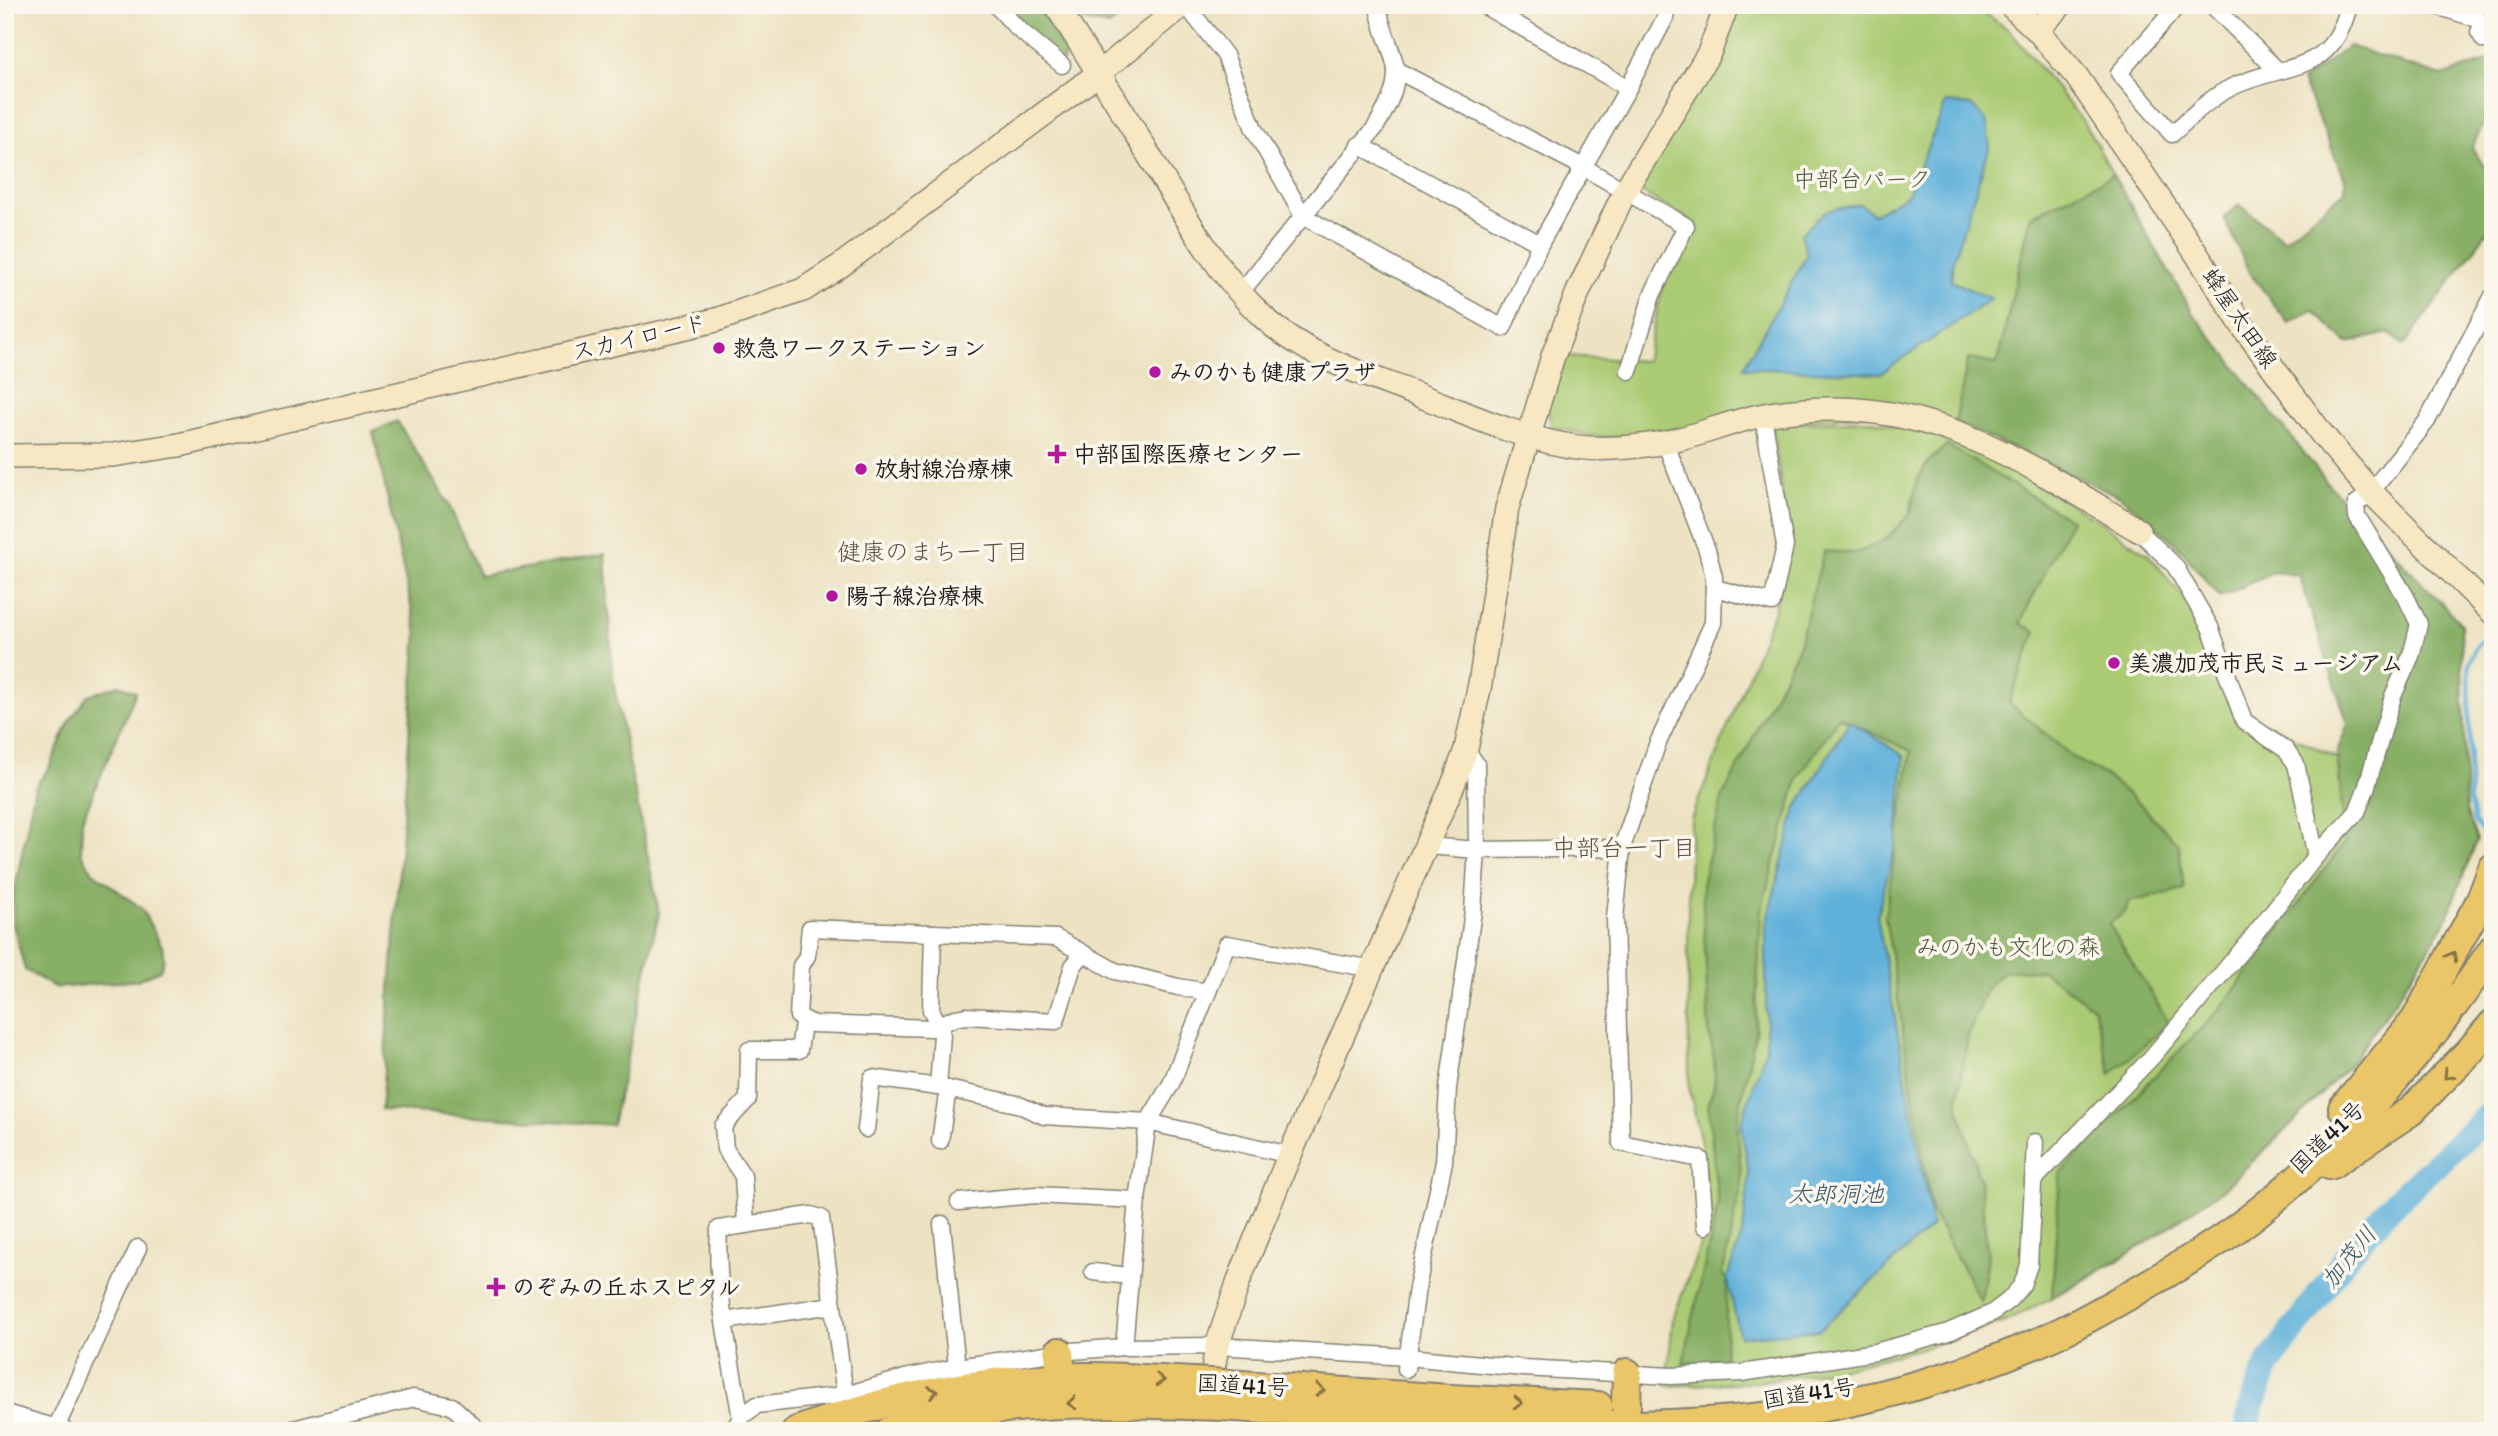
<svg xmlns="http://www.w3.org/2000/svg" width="2498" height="1436" font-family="Itim,'Klee One',sans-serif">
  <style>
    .green { fill: #aacb73; stroke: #637448; stroke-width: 2 }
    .forest { fill: #87af65; stroke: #526640; stroke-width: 2 }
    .water { fill: #5fb0da; stroke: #3e667b; stroke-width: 2 }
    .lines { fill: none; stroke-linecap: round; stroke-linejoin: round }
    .stream { stroke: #5fb0da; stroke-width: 4.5 }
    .river { stroke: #5fb0da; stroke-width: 26 }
    .street-casing { stroke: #848070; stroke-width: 19 }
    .secondary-casing { stroke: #848070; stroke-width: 26 }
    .highway-casing { stroke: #848070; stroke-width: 32 }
    .street { stroke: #fff; stroke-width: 16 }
    .secondary { stroke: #f7e8c3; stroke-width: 23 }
    .highway { stroke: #ebc669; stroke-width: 28 }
    .highway-bridge-casing { stroke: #848070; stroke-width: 32; stroke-linecap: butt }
    .highway-bridge { stroke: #ebc669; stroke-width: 28 }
    .oneway { stroke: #847142 }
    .poi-dot { fill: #b5179e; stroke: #fbf7ec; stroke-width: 2.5 }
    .labels { text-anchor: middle; stroke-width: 7; stroke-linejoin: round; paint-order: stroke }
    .park-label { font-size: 23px; fill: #4e593a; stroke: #fbf7ec }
    .street-label { font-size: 23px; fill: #1c1c1c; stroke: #fbf7ec }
    .poi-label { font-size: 23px; font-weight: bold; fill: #1c1c1c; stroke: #fbf7ec; text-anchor: start }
    .neighbourhood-label { font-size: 24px; fill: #5e5040; stroke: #fbf7ec }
    .water-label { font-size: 24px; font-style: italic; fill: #375768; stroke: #fbf7ec }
  </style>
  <rect width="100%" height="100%" fill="#fbf7ec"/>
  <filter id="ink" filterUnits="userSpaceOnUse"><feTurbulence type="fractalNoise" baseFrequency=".0143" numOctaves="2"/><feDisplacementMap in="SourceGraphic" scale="14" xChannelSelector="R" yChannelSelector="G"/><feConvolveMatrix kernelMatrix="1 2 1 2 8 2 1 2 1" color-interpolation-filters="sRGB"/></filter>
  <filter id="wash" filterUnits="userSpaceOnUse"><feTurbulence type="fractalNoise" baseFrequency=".00686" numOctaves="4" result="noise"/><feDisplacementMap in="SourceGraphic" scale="28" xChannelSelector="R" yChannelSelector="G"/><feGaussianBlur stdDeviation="1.57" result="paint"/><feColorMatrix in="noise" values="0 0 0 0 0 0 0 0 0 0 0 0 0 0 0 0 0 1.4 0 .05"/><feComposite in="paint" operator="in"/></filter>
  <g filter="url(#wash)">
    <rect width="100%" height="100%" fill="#ede3c3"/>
    <g class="green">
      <polygon points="1739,5 1972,5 2010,31 2086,125 2113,175 2031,216 1997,364 1955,423 1907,410 1631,438 1591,436 1551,426 1546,403 1567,356 1646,361 1663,284 1694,223 1643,193 1638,181 1714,62"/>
      <polygon points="1869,420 1949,437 2005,466 2102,523 2149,555 2188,603 2240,726 2268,724 2469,824 2477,840 2444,924 2395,1001 2349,1065 2292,1124 2223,1189 2143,1245 2083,1281 2007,1321 1927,1347 1835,1370 1757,1382 1666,1386 1673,1319 1710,1218 1701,1143 1689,1087 1688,911 1691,819 1774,611 1789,546 1772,424"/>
    </g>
    <g class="forest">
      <polygon points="999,5 1037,5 1066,53 1059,70"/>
      <polygon points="1075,5 1136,5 1109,26 1084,21"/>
      <polygon points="2349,46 2442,76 2493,59 2493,103 2472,148 2493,179 2493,218 2488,231 2404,345 2389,333 2347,343 2313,310 2288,323 2248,270 2224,217 2240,205 2284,240 2345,191 2345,179 2302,81"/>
      <polygon points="2113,175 2192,312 2330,486 2461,624 2466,811 2477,840 2444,924 2395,1001 2349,1065 2292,1124 2223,1189 2143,1245 2052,1297 2060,1173 2220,1009 2345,842 2337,752 2348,724 2299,575 2274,572 2220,597 2176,544 2120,496 1955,423 1968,359 1997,364 2031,216"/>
      <polygon points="397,421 449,505 480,576 605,554 613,681 659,913 612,1125 381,1110 417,633 373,432"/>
      <path d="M1947,445L2071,520L2020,623L2036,632L2009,703L2075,759L2105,775L2141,805L2179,845L2184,889L2129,902L2125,912L2109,924L2169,1023L2111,1074L2094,1008L2041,970L2004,971L1987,986L1968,1036L1957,1104L1980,1180L1988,1258L1981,1302L1931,1210L1885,916L1911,751L1839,717L1798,778L1761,910L1755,1033L1737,1122L1742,1185L1722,1275L1727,1278L1725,1358L1683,1364L1718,1204L1708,1102C1720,1082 1714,1055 1709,1033L1702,885L1722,798L1798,649L1824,551L1857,553L1886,539L1910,514L1917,480L1929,461Z"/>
      <polygon points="119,685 136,692 82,820 81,853 93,872 141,908 163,948 164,959 160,970 137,980 56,988 25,970 13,924 13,899 35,787 49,768 69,722 88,695"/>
    </g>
    <g class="water">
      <polygon points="1946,103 1971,105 1986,120 1990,146 1953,261 1951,281 1991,299 1880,374 1743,368 1807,255 1801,234 1826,211 1860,204 1874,214 1908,194"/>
      <polygon points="1850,721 1904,756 1897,840 1877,916 1932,1226 1819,1330 1740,1337 1727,1278 1743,1231 1749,1175 1741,1123 1766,1049 1766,924 1796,808"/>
    </g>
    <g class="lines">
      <polyline class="stream" points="2493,630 2476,647 2469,662 2470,803 2474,821 2493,847"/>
      <polyline class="river" points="2249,1431 2248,1422 2252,1404 2267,1366 2347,1256 2391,1206 2493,1111"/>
    </g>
  </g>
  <g filter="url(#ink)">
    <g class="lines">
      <g class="street-casing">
        <g id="street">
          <polyline points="996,5 1017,28 1062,65"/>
          <polyline points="1186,5 1225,55 1254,129 1303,216 1503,328 1540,244 1628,88 1665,18 1667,5"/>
          <polyline points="1483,5 1628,88"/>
          <path d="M2178,5L2119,73L2172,134C2191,117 2209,98 2232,87C2286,61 2332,77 2349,5"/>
          <polyline points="2212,5 2278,71"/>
          <polyline points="2433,5 2478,19 2483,24"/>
          <polyline points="2490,22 2483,24 2479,32 2484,40 2493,40"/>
          <polyline points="1396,70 1583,167 1686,226 1652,295 1629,371"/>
          <polyline points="1359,145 1540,244"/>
          <path d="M1240,293L1375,128C1385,111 1397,91 1396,70C1394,51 1380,28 1378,5"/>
          <polyline points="1665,442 1707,550 1714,577 1713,623 1657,745 1622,848 1615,918 1621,1143 1700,1159 1705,1226"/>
          <polyline points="2138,530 2175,566 2210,627 2244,721 2286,750 2296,764 2316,856"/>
          <polyline points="1715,588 1772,603 1785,546 1763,416"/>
          <polyline points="1427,846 1477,850 1622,848"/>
          <polyline points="933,933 931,1010 939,1025 942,1035 938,1087"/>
          <polyline points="1083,954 1073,966 1056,1021 966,1016 955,1018 932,1028 813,1024 798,1016 801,966 807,956 810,928 1056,938 1115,971 1178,987 1208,992"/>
          <polyline points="866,1129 872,1078 938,1087 1017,1104 1044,1116 1148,1122 1290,1155"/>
          <polyline points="940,1141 948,1089"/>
          <polyline points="2033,1181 2151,1058 2246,945 2316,856 2357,812 2366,789 2393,696 2411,656 2419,624 2406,597 2357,516 2356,504 2371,492 2427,421 2493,296"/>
          <polyline points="959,1202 1035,1195 1137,1200"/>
          <polyline points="942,1224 957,1367"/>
          <polyline points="746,1225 743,1176 725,1149 723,1126 748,1099 749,1050 799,1050 803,1024 806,1022"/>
          <polyline points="1093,1272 1130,1276"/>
          <polyline points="724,1321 833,1305"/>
          <polyline points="1124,1347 1137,1200 1148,1122 1171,1084 1227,944 1374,969"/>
          <polyline points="1406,1369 1417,1288 1444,1162 1448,1088 1473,911 1477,850 1476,764 1466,749"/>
          <polyline points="5,1413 64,1430"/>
          <path d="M741,1418C730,1355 715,1293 719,1229L811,1215L821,1218L845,1395"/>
          <polyline points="56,1428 138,1248"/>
          <polyline points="286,1431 414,1398 452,1406 479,1431"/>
          <polyline points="733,1431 742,1416 757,1405 845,1395 909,1377 957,1367 1059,1352 1124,1347 1217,1346 1408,1357 1523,1368 1671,1376 1742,1373 1875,1352 1946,1333 1992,1313 2009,1300 2022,1285 2029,1265 2035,1142"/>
        </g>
      </g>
      <g class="secondary-casing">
        <g id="secondary">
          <path d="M1056,5C1089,57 1121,109 1153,162C1185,216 1217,273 1263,317C1306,357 1367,375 1421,396C1472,416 1522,439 1577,447C1604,451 1636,447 1662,443C1697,437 1730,421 1764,415C1800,409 1840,407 1876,412C1972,424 2056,481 2138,530"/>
          <polyline points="2010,5 2037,30 2077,77 2196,253 2244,328 2321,433 2371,492 2493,613"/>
          <polyline points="2037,30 2061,5"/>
          <polyline points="5,456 113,455 179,445 716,320 803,290 840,266 1099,73 1183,5"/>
          <polyline points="1203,1431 1217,1346 1239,1280 1285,1166 1455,780 1466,749 1480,684 1507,508 1553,356 1578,292 1625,191 1709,53 1727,5"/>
        </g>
      </g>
      <g class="highway-casing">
        <g id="highway">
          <polyline points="2343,1108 2415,1021 2481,900 2493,868"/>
          <polyline points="2330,1165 2411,1111 2470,1051 2493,1024"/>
          <polyline points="1059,1352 1061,1378"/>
          <polyline points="1227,1384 1450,1399 1598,1406"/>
          <path d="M1222,1406C1318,1413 1414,1419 1511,1423C1595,1426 1679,1427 1763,1417C1862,1404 1971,1375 2061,1332C2091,1317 2121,1300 2150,1283C2185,1263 2220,1242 2253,1216C2347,1142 2427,1049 2493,949"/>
          <polyline points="1626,1406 1627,1373"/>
          <path d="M797,1431C888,1397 984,1379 1081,1377C1118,1376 1156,1380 1193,1382"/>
          <path d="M890,1431C987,1401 1089,1401 1189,1405"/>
        </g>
      </g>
      <use href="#street" class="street"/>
      <use href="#secondary" class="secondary"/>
      <use href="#highway" class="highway"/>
      <g class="highway-bridge-casing">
        <g id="highway-bridge">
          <polyline points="1193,1382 1227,1384"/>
          <polyline points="1189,1405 1222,1406"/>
        </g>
      </g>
      <use href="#highway-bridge" class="highway-bridge"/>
    </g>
    <defs><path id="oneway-chevron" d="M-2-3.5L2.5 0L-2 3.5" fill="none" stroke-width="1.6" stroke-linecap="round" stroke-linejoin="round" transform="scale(1.75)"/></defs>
    <g class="oneway">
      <use href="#oneway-chevron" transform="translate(2452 956) rotate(-62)"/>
      <use href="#oneway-chevron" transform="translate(2448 1075) rotate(134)"/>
      <use href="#oneway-chevron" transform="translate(1160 1380) rotate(3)"/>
      <use href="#oneway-chevron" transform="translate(1320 1390) rotate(4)"/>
      <use href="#oneway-chevron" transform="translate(933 1392) rotate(-10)"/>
      <use href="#oneway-chevron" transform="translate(1072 1403) rotate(176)"/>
      <use href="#oneway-chevron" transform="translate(1518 1403) rotate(3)"/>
    </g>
  </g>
  <g class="poi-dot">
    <circle cx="719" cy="348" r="7"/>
    <circle cx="1155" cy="372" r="7"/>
    <path d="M1053.5 443.5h7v7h7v7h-7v7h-7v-7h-7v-7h7z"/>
    <circle cx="861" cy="469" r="7"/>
    <circle cx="832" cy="596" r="7"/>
    <circle cx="2114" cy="663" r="7"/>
    <path d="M492.5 1276.5h7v7h7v7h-7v7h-7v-7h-7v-7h7z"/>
  </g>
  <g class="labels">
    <g class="park-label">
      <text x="1862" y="187">中部台パーク</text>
      <text x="2008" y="955">みのかも文化の森</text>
    </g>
    <g class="street-label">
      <text transform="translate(2240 318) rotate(56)" y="8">蜂屋太田線</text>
      <text transform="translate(639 337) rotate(-13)" y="8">スカイロード</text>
      <text transform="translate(2327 1137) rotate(-44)" y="8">国道41号</text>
      <text transform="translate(1243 1385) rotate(3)" y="8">国道41号</text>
      <text transform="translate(1809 1393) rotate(-9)" y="8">国道41号</text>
    </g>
    <g class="poi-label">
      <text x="733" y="356">救急ワークステーション</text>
      <text x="1169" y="380">みのかも健康プラザ</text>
      <text x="1073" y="462">中部国際医療センター</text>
      <text x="875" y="477">放射線治療棟</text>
      <text x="846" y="604">陽子線治療棟</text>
      <text x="2128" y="671">美濃加茂市民ミュージアム</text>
      <text x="512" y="1295">のぞみの丘ホスピタル</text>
    </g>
    <g class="neighbourhood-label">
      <text x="933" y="560">健康のまち一丁目</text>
      <text x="1624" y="856">中部台一丁目</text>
    </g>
    <g class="water-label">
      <text x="1836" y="1202">太郎洞池</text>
      <text transform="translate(2349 1257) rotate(-51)" y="8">加茂川</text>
    </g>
  </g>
  <rect width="2498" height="1436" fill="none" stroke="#fbf7ec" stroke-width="28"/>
</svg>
